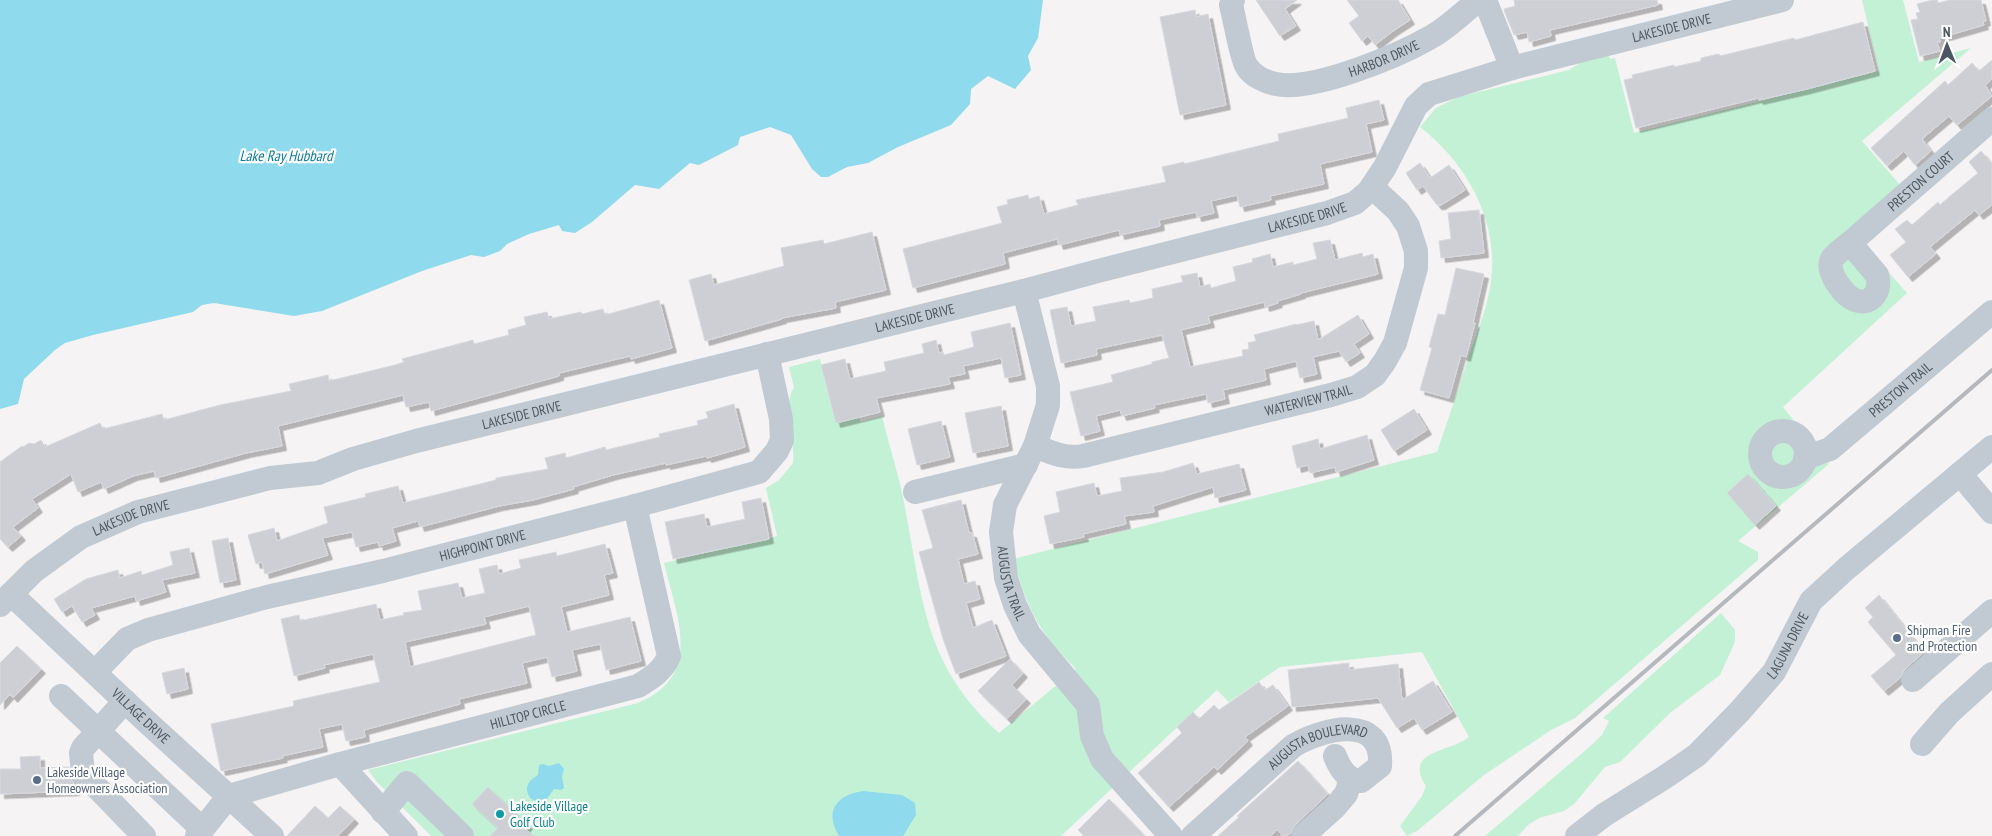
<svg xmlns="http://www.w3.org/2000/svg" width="1992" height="836" font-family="'PT Sans Narrow',sans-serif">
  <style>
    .green { fill: #c3f1d5 }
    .water { fill: #90daee }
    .building { fill: #cdcfd5; stroke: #d7d9de; fill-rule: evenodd; filter: url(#shadow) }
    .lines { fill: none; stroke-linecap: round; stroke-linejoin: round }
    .minor { stroke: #c1cad2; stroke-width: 24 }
    .rail { stroke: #b5b8bd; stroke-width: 4 }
    .service-dot { fill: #5c6f8a; stroke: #fff; stroke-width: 2 }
    .culture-dot { fill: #0f9aa8; stroke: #fff; stroke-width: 2 }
    .labels { text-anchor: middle; stroke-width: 4.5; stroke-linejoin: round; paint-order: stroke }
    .street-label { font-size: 14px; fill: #4a5661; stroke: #fff }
    .service-label { font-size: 14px; fill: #4e5e75; stroke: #fff; text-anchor: start }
    .culture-label { font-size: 14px; fill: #0d838f; stroke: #fff; text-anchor: start }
    .water-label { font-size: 15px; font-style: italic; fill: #0c7c9b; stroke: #fff }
  </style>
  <defs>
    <filter id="shadow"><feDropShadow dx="4.5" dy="4.5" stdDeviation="0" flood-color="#0004"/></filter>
  </defs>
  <rect width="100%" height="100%" fill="#f5f3f3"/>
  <g class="green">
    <path d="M1862,0H1903L1919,62L1971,48L1862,141L1901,186L1852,231L1907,293L1783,407L1829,464L1738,541L1758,552V560L1575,718L1551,730L1484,775L1417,831L1407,836L1400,826L1422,796L1426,786C1403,750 1449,753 1469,737L1422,652L1280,667L1229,702L1217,690L1061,836H431L377,782L368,770L638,703C704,675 677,617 664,563L777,536L766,488L779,480L793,463C796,444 782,402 794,388L789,367L820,359L831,404L857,415L861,422L882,416C889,447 900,477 905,508C923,601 924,665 999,733L1076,669C1038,632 1028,609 1013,559L1437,452C1448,420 1459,387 1469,355C1476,335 1485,314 1489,293C1503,228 1470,166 1420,127L1436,108L1458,97L1569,70L1583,61L1606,54L1611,59L1615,58L1634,133L1879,71Z"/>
    <polygon points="1721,613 1735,630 1735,642 1720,675 1670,713 1620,762 1605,767 1574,804 1564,811 1539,818 1528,825 1518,836 1485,836 1586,750 1602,735 1609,721 1603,718"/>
  </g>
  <g class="water">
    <polygon points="0,0 1043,0 1038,38 1028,56 1031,70 1015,89 988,76 971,89 970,104 951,125 898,147 868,163 847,167 828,177 821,177 812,169 791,135 770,127 740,137 738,145 699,165 690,163 659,189 635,185 592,222 575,233 562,231 559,225 529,234 507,244 500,251 484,257 471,255 422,271 322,311 294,316 214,303 202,305 193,312 93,335 65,343 55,350 24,379 18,404 0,409"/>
    <path d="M559,763L564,769L562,777L564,788L561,790L554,789L546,800L536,801L531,799C523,788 528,781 538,775L539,765L543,764L549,766Z"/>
    <path d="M863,791L902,795L915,803L916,815L903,836H839C824,811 836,795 863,791Z"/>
  </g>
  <g class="building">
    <polygon points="1256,0 1297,0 1285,9 1296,26 1280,36"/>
    <polygon points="1347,0 1398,0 1410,20 1393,31 1375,45 1368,36 1362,41 1349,23 1359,16"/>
    <polygon points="1514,0 1657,0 1658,5 1550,30 1551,36 1529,42 1527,32 1514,35 1505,13 1504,9 1515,6"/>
    <polygon points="1932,0 1937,0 1938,3 1950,0 1981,0 1986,21 1983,22 1984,25 1939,38 1940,42 1937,42 1940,51 1920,56 1911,20 1918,19 1916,13 1920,12 1917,4"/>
    <polygon points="1195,10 1196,17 1208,14 1226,105 1180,115 1160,17"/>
    <polygon points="1863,22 1875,71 1807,89 1759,100 1758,98 1636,128 1624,80 1633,78 1632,75 1674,65 1674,67 1701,61 1701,58 1719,54 1720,56 1794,38 1795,40"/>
    <polygon points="1992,60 1992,79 1985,85 1992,96 1957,125 1949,116 1922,139 1931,151 1915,165 1904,151 1887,166 1871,148 1945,81 1948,85 1972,63 1979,71"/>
    <polygon points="1379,100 1384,120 1366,124 1372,152 1320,164 1324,184 1270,196 1271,200 1240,207 1237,195 1211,201 1214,213 1197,217 1196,212 1159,220 1160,226 1120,235 1119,230 1059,245 1057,239 1003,253 1005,264 913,288 903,249 1002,223 997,207 1008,204 1007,200 1028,195 1029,199 1039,196 1044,214 1078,205 1076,200 1166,182 1162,167 1184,162 1184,164 1279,141 1278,134 1348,118 1346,108"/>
    <polygon points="1981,151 1992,164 1992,205 1979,215 1975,210 1930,247 1936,254 1908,277 1890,255 1906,242 1895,229 1907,220 1912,225 1938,202 1940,205 1949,197 1978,173 1969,162"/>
    <polygon points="1420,163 1430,178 1449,165 1465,190 1441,205 1437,205 1423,186 1417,190 1406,173"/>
    <polygon points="1479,210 1484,253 1441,258 1439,241 1451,239 1448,213"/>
    <polygon points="872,232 886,290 835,302 836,308 782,318 782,319 705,341 689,280 711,274 714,285 784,266 781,248 823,240 824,244"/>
    <polygon points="1330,240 1335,260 1362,253 1363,257 1373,254 1378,274 1301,293 1301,294 1277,301 1278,303 1265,307 1264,302 1208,316 1210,323 1181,330 1190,367 1243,356 1242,350 1249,349 1248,343 1256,341 1254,335 1296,324 1296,325 1314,321 1318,340 1358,315 1369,334 1354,344 1360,353 1346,362 1339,351 1313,357 1317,374 1300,378 1296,361 1264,369 1266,380 1223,390 1225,399 1208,403 1206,394 1154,405 1155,408 1122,416 1120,410 1096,416 1100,431 1081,436 1070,392 1113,382 1111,375 1152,364 1152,362 1169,358 1162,335 1096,349 1097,355 1061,363 1050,310 1067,307 1071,326 1096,321 1093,307 1129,300 1130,303 1153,298 1152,289 1183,282 1181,276 1197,273 1200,287 1210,284 1211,288 1236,281 1233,267 1253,262 1252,259 1270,254 1273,267 1293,262 1293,265 1317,259 1313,243"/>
    <polygon points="1456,268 1484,274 1473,323 1475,323 1466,357 1461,355 1449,398 1420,390 1432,348 1429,347 1438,314 1445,315"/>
    <polygon points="659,300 672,348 631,359 630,356 559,373 559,376 431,411 429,402 406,407 403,395 278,426 282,446 246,453 156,478 154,471 133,476 104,489 101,482 78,492 71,474 32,499 38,508 13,527 21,536 8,547 0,539 0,462 22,446 23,447 29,443 34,444 41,440 45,447 100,423 103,429 162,414 164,420 220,405 291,391 289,384 328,375 329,381 395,365 404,362 402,359 473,340 474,344 509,335 508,330 526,325 524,317 547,312 549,319 581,312 582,314 603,309 605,315"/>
    <polygon points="1010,323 1021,375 1005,378 1001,358 963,366 965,374 948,377 950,384 876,398 880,412 836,423 821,365 845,359 850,379 886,371 884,362 924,353 922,344 936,340 939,353 943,352 944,355 974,347 971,332"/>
    <polygon points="734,404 745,447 707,458 706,456 666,465 666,463 613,475 573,487 574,489 533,500 499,506 420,527 418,521 392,528 396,541 379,546 378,542 356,547 352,532 322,538 328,555 265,574 262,562 256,564 248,535 274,528 277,541 328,523 324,507 366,497 365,494 398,486 403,503 496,480 496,478 548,469 545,458 565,453 566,458 605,447 606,450 660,437 659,434 698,425 697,421 708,418 706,412"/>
    <polygon points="1001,406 1008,446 973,453 965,413"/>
    <polygon points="1414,409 1427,430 1394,451 1381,430"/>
    <polygon points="941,421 950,457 917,465 908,429"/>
    <polygon points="1367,435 1374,460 1336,472 1335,467 1310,473 1308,465 1297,468 1292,446 1318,439 1320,449"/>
    <polygon points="1193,463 1197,474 1239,464 1246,490 1215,498 1213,487 1153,506 1154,512 1124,516 1126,524 1083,534 1084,537 1050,544 1044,516 1060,512 1056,492 1094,483 1097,496 1122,491 1120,478 1163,472"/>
    <polygon points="1748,474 1776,506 1755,525 1727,493"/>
    <polygon points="761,498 769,539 673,559 665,522 704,514 707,527 745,519 742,502"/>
    <polygon points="961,500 969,533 972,533 978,554 958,559 964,584 975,581 980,599 966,603 973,628 992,620 1006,656 956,674 943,639 919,552 933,548 922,510"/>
    <polygon points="228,538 236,580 220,583 212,541"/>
    <path d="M605,544L613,573L604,575L609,595L561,607L567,632L630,617L641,661L606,670L600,644L572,650L577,671L552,677L547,657L522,663L527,683L459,699L460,704L364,730L365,737L346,741L342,724L319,729L323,747L282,756L283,758L221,771L211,724L294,706L293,701L380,682L373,654L324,665L325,668L294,676L281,619L299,615L300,621L376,604L380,620L404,615L403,613L422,610L418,591L458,583L462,598L485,593L479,569L497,565L499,574L521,568L519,560L556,552L557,556ZM529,606L536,635L410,667L405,642L486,624L484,617Z"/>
    <polygon points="189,548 195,573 162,580 166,592 136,601 135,596 91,608 95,615 82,622 72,606 62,612 54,599 86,579 118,570 120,578 141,571 142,575 173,565 170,552"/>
    <polygon points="1879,595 1924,652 1904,670 1900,678 1884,691 1871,676 1896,655 1868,622 1873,617 1865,608"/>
    <polygon points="17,646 41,669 13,698 10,694 0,705 0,663"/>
    <polygon points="1010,659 1023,673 1012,685 1026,699 1007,719 978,691"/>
    <polygon points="1349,663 1349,670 1398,664 1402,700 1433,681 1452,712 1422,730 1414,718 1397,728 1378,698 1292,707 1288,670"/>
    <polygon points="184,668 188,689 167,694 162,673"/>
    <polygon points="1259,682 1265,690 1273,685 1288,706 1245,737 1248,741 1233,755 1217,770 1214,767 1169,807 1138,773 1182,733 1177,727 1193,712 1199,719 1214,705 1219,710"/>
    <polygon points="40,756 40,768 69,767 69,775 74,784 75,791 0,794 0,769 21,769 20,757"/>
    <polygon points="1298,761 1328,794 1294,826 1290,834 1283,836 1277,830 1270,836 1218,836 1239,817 1237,816"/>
    <polygon points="488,787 528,825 525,828 533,836 490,836 498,828 472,804"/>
    <polygon points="1109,799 1145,836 1084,836 1078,830"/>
    <polygon points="315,806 328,818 340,806 354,819 338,836 287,836"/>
  </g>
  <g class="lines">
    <g class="minor">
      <path id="s1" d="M1233,0L1231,5C1234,16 1242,61 1247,67C1253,76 1265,82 1276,84C1312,92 1398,56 1431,37C1448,28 1463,12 1479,0"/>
      <polyline points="1485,0 1512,68"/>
      <path id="s2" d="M1850,243L1992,119"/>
      <path d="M1850,243L1877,275C1882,289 1872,307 1855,300C1844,296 1825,271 1832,259C1836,253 1844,248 1850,243Z"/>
      <path id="s3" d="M1024,291L1048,386V405L1035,446L1005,505L1001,532L1006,578L1015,605L1029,634L1088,705L1092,736L1102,759L1171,836"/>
      <circle cx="1783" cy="454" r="23"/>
      <path id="s4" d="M1035,446C1052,453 1065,459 1083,456L1331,395L1357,387L1375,375L1385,361L1395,343L1416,268V251L1408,226L1398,211L1372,187"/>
      <path id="s5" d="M1805,458L1830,449L1992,312"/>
      <polyline points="1960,474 1992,512"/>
      <polyline points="915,492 1026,465"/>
      <path id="s6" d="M11,594L147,722L272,836"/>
      <path id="s7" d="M0,605L34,571L81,537L138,512L270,478L318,473L353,459L416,441L1024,291L1098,271L1327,213L1355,203L1369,191L1385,167L1416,106L1429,94L1512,68L1782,0"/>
      <path id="s8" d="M95,672L127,639L148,630L267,597L383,571L635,506L759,472L777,451L782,440L781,419L767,354"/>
      <polyline points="1913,680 1992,611"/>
      <polyline points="61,696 202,829"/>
      <polyline points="125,701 83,748 81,753 83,773 144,836"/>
      <polyline points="1922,744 1949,713 1992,674"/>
      <polyline points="340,764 406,836"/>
      <polyline points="383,812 407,783 462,836"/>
      <path id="s9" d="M197,836L229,796L340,764L638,686C651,678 663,671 669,656L635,506"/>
      <path id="s10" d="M1193,836L1293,746C1321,729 1384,712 1380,766L1361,781C1347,780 1340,769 1335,756"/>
      <polyline points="1303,836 1335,807 1346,794 1351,779"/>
      <path id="s11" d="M1577,836L1604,815L1665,777L1697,755L1740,711L1774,672L1811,601L1847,568L1992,447"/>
    </g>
    <polyline class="rail" points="1455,836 1992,370"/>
  </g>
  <g class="service-dot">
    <circle cx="1897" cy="638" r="5"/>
    <circle cx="37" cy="780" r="5"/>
  </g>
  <circle class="culture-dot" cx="500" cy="814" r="5"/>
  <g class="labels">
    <g class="street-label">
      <text dy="5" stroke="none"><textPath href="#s7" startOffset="1810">LAKESIDE DRIVE</textPath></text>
      <text dy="5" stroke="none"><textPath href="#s1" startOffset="216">HARBOR DRIVE</textPath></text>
      <text dy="5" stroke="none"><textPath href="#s2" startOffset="94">PRESTON COURT</textPath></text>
      <text dy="5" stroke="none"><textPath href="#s7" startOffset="1375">LAKESIDE DRIVE</textPath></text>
      <text dy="5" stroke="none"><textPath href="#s7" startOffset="970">LAKESIDE DRIVE</textPath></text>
      <text dy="5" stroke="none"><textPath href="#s5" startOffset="119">PRESTON TRAIL</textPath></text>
      <text dy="5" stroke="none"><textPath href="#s4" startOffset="282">WATERVIEW TRAIL</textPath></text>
      <text dy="5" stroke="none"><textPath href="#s7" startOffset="565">LAKESIDE DRIVE</textPath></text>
      <text dy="5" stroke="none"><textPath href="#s7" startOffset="160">LAKESIDE DRIVE</textPath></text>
      <text dy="5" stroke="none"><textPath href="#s8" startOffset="414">HIGHPOINT DRIVE</textPath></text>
      <text dy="5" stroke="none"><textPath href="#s3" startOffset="306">AUGUSTA TRAIL</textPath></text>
      <text dy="5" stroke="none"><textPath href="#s11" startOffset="288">LAGUNA DRIVE</textPath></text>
      <text dy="5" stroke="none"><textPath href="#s6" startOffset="178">VILLAGE DRIVE</textPath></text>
      <text dy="5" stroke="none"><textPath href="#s9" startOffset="361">HILLTOP CIRCLE</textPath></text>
      <text dy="5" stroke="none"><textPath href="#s10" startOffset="158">AUGUSTA BOULEVARD</textPath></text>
    </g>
    <g class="service-label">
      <text x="1907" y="635">Shipman Fire<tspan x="1907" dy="16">and Protection</tspan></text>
      <text x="47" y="777">Lakeside Village<tspan x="47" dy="16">Homeowners Association</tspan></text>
    </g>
    <g class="culture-label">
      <text x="510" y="811">Lakeside Village<tspan x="510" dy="16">Golf Club</tspan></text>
    </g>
    <g class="water-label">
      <text x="286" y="161">Lake Ray Hubbard</text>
    </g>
  </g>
  <g transform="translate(1947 45) rotate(359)" stroke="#ffffff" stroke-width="4" paint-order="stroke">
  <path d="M0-4L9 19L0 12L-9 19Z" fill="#4a5661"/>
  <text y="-8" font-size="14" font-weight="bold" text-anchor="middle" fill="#4a5661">N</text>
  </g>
</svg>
